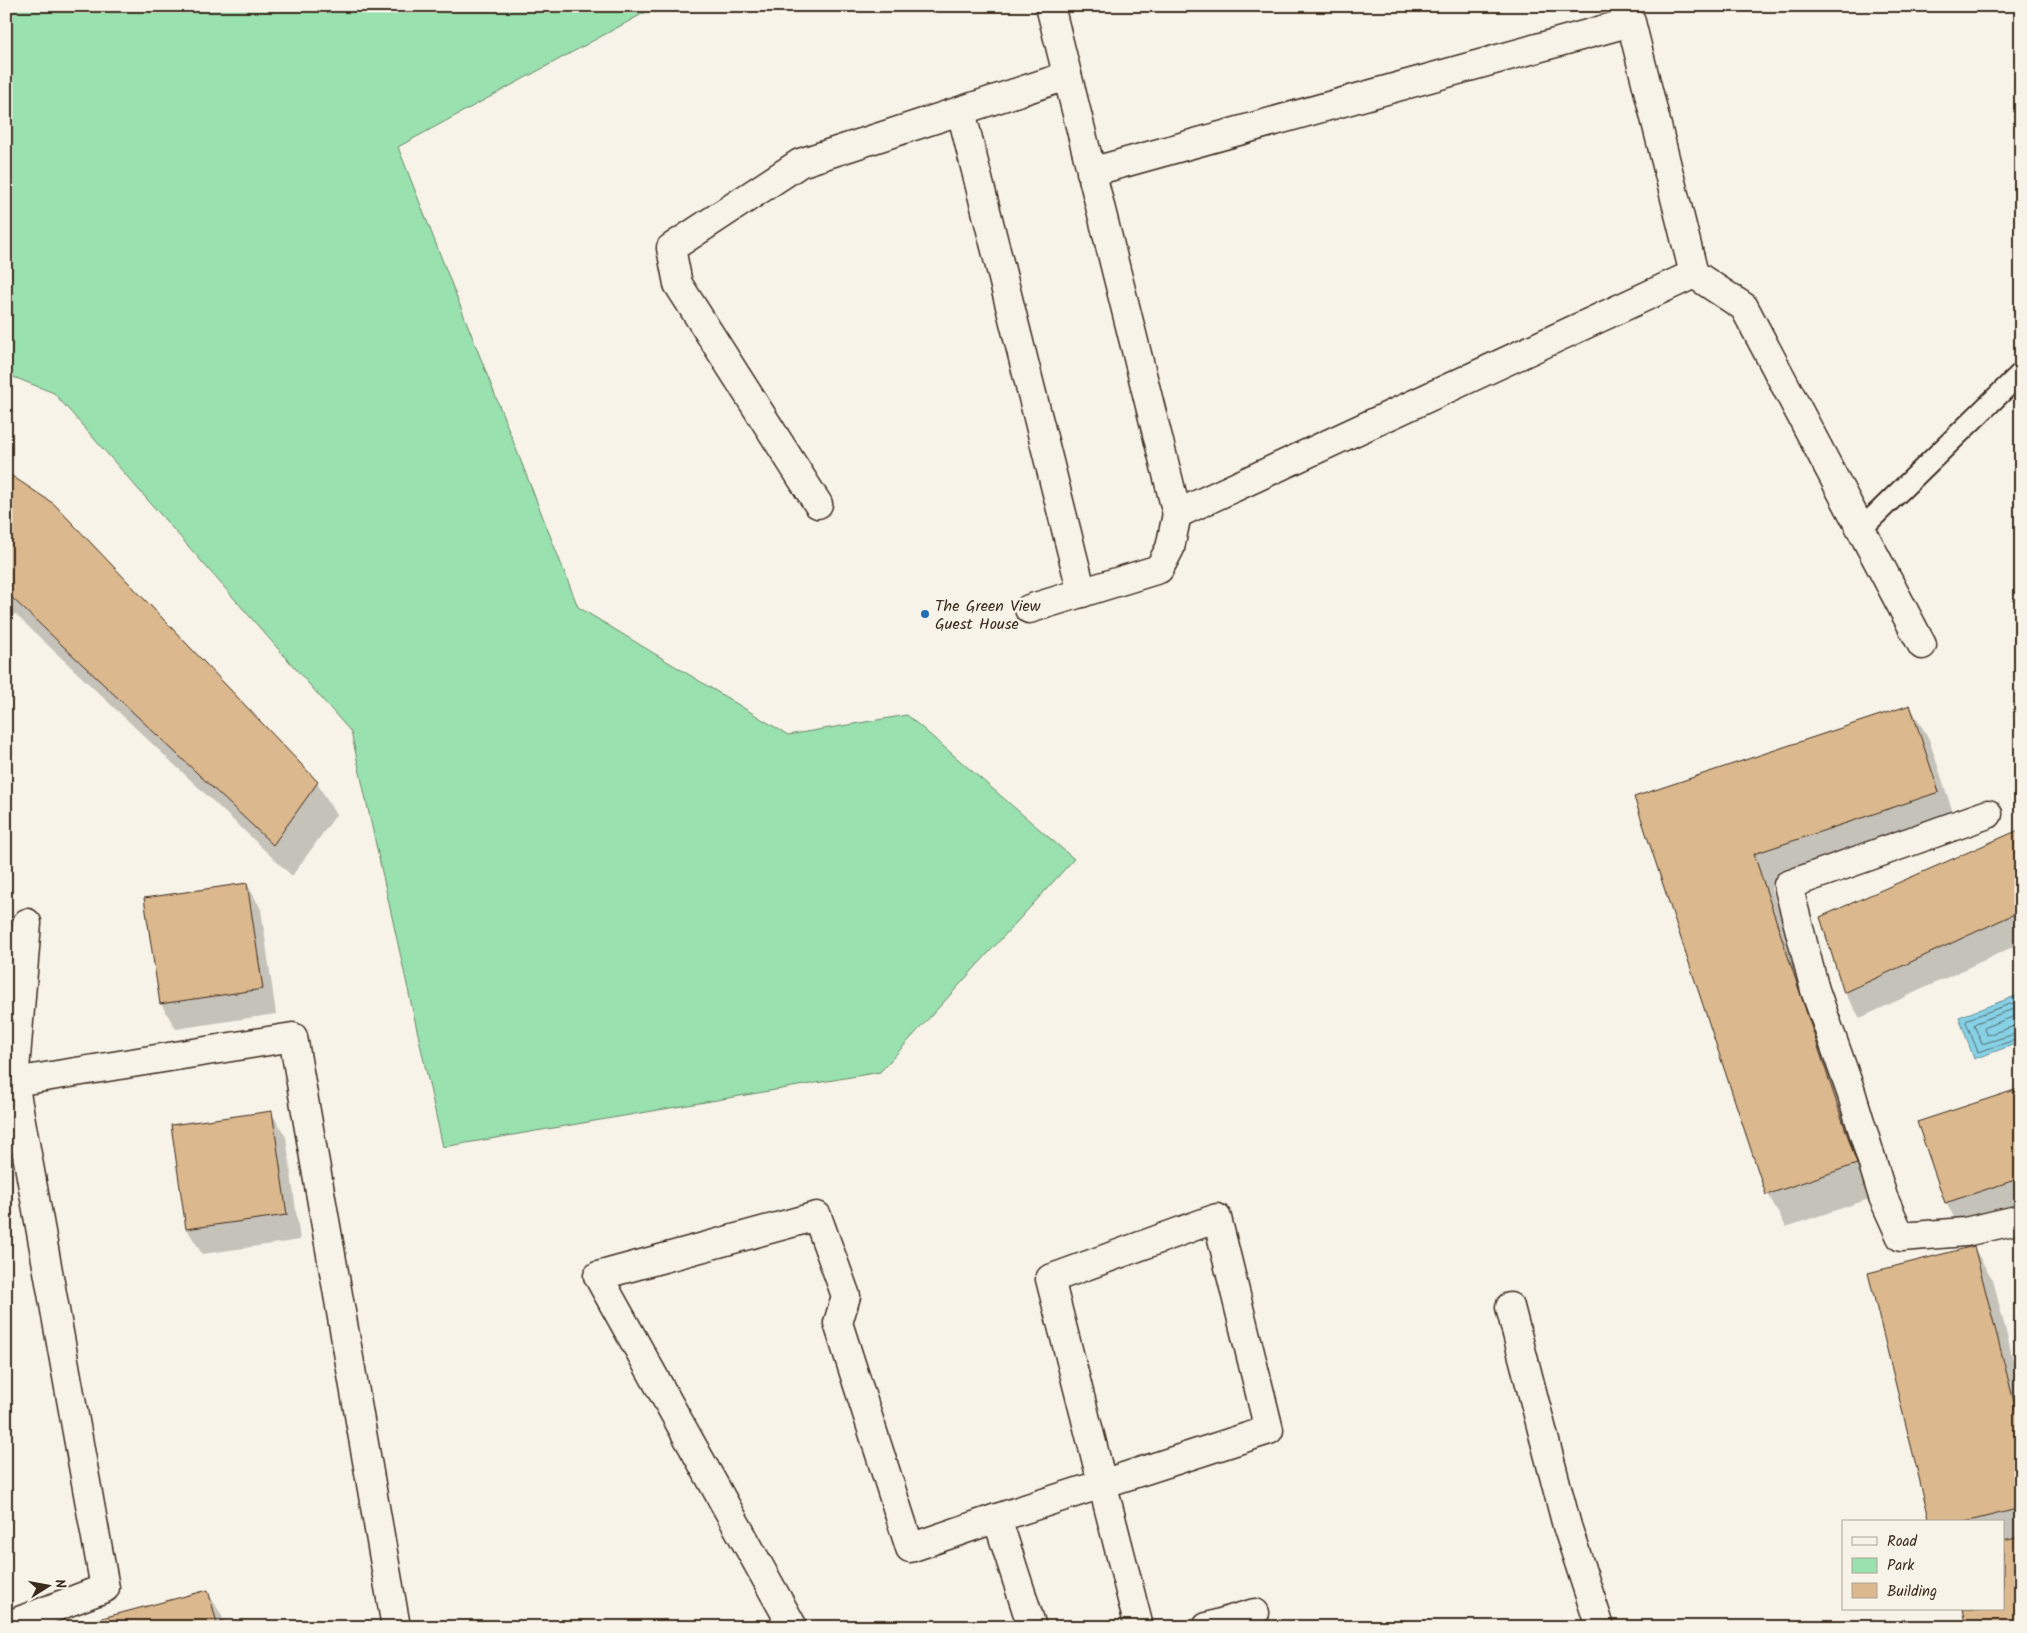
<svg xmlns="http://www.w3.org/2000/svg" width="2027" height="1633" font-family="Kalam,sans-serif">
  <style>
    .green { fill: #9ae1b0; stroke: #6a8667 }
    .water { fill: #86d1e6; stroke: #688e96 }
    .shadow { fill: #0003 }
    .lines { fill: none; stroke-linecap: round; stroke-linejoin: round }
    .shore { stroke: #596d6e; stroke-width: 1 }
    .building { fill: #dbb88d; stroke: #3b2a1e }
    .lane-casing { stroke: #3b2a1e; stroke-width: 24 }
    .street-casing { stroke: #3b2a1e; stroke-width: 31 }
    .lane { stroke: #f7f3e8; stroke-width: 20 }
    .street { stroke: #f7f3e8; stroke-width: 28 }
    .poi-dot { fill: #1f6fb2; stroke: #f7f3e8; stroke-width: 2 }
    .labels { text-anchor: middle; stroke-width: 5; stroke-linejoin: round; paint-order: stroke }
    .poi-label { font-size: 16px; fill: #3b2a1e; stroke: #f7f3e8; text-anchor: start }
  </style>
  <rect width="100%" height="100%" fill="#f7f3e8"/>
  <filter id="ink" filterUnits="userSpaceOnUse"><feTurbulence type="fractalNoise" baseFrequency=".02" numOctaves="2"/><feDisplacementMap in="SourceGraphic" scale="10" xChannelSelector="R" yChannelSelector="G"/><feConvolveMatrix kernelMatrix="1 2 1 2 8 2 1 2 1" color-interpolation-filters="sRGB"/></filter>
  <g filter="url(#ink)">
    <polygon class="green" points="6,6 657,6 398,147 578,607 788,735 907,715 1074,859 880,1072 443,1147 351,732 54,393 6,374"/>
    <polygon class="water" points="2021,994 2021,1042 1974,1059 1959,1017"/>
    <g class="shadow">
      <polygon points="6,473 317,783 336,815 292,876 15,614 6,619"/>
      <polygon points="1910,706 1929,739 1957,825 1771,887 1875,1197 1786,1227 1768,1194 1635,798"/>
      <polygon points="2021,831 2021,943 1860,1018 1845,993 1822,918"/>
      <polygon points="247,884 261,909 276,1014 176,1029 161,1004"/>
      <polygon points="2021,1090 2021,1217 1965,1236 1946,1203 1919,1123"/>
      <polygon points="271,1112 286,1137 300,1240 202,1254 187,1229 172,1126"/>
      <polygon points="1974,1248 1993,1280 2021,1391 2021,1627 2003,1609 2003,1522 1932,1522"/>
      <polygon points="207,1591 222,1616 225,1627 73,1627"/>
    </g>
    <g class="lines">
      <g class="shore">
        <polyline points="2021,1000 1968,1019 1966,1022 1978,1052 2021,1038"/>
        <polyline points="2021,1006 1976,1023 1974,1025 1982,1044 2021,1032"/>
        <polyline points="2021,1014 1985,1027 1984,1030 1987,1035 2021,1024"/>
      </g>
    </g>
    <g class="building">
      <polygon points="6,472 54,504 318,782 273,845 6,592"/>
      <polygon points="1910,705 1939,792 1754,854 1857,1164 1766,1195 1634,797"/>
      <polygon points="2021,829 2021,911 1844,993 1820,917"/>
      <polygon points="247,883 263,989 160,1004 144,898"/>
      <polygon points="2021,1088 2021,1178 1945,1203 1917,1122"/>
      <polygon points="272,1111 287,1215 186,1229 171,1125"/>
      <polygon points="1974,1246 2021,1429 2021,1508 1965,1522 1930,1522 1868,1273"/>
      <polygon points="2021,1537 2021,1627 1967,1627 1963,1609 2003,1609 2003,1541"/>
      <polygon points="208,1590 218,1627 68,1627"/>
    </g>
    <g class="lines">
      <g class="lane-casing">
        <polyline id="lane" points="1861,529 2021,373"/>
      </g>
      <g class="street-casing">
        <g id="street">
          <polyline points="1050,6 1177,514 1694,274 1631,22 1091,172"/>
          <polyline points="961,111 1082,593"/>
          <polyline points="1694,274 1744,307 1922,645"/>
          <polyline points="818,504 678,284 671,248 800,163 1067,76"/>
          <polyline points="1029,609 1159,569 1170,548 1177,514"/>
          <polyline points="1988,814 1788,885 1815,990 1851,1092 1883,1197 1901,1237 1965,1232 2021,1219"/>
          <polyline points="6,1084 14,1082 27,923"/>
          <polyline points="1510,1307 1567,1526 1600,1627"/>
          <polyline points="997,1518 1269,1430 1217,1218 1050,1279 1139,1627"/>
          <polyline points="6,1626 105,1588 14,1082 293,1037 396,1627"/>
          <polyline points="793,1627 598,1276 817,1216 846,1296 838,1323 910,1548 997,1518 1032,1627"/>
          <polyline points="1207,1627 1255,1613"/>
        </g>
      </g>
      <use href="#lane" class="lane"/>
      <use href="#street" class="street"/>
    </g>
  </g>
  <circle class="poi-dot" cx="925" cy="614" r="5"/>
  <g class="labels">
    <g class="poi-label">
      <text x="935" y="611">The Green View<tspan x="935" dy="18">Guest House</tspan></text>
    </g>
  </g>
  <rect width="2027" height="1633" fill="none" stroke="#f7f3e8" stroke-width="25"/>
  <rect x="12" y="12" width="2002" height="1608" fill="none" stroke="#3b2a1e" stroke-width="2" filter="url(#ink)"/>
  <rect x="1842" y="1520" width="162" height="90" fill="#f7f3e8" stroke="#aca397"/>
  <rect x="1852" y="1537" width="25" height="8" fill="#f7f3e8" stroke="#aca397"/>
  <text x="1887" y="1546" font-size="15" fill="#3b2a1e">Road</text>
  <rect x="1852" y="1558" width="25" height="15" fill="#9ae1b0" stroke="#aca397"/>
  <text x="1887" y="1570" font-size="15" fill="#3b2a1e">Park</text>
  <rect x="1852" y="1583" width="25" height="15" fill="#dbb88d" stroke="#aca397"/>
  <text x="1887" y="1596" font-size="15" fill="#3b2a1e">Building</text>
  <g transform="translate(48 1586) rotate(79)" stroke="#f7f3e8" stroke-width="4" paint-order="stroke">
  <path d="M0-4L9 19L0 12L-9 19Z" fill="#3b2a1e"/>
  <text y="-8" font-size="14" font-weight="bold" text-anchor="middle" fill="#3b2a1e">N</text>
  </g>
</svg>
